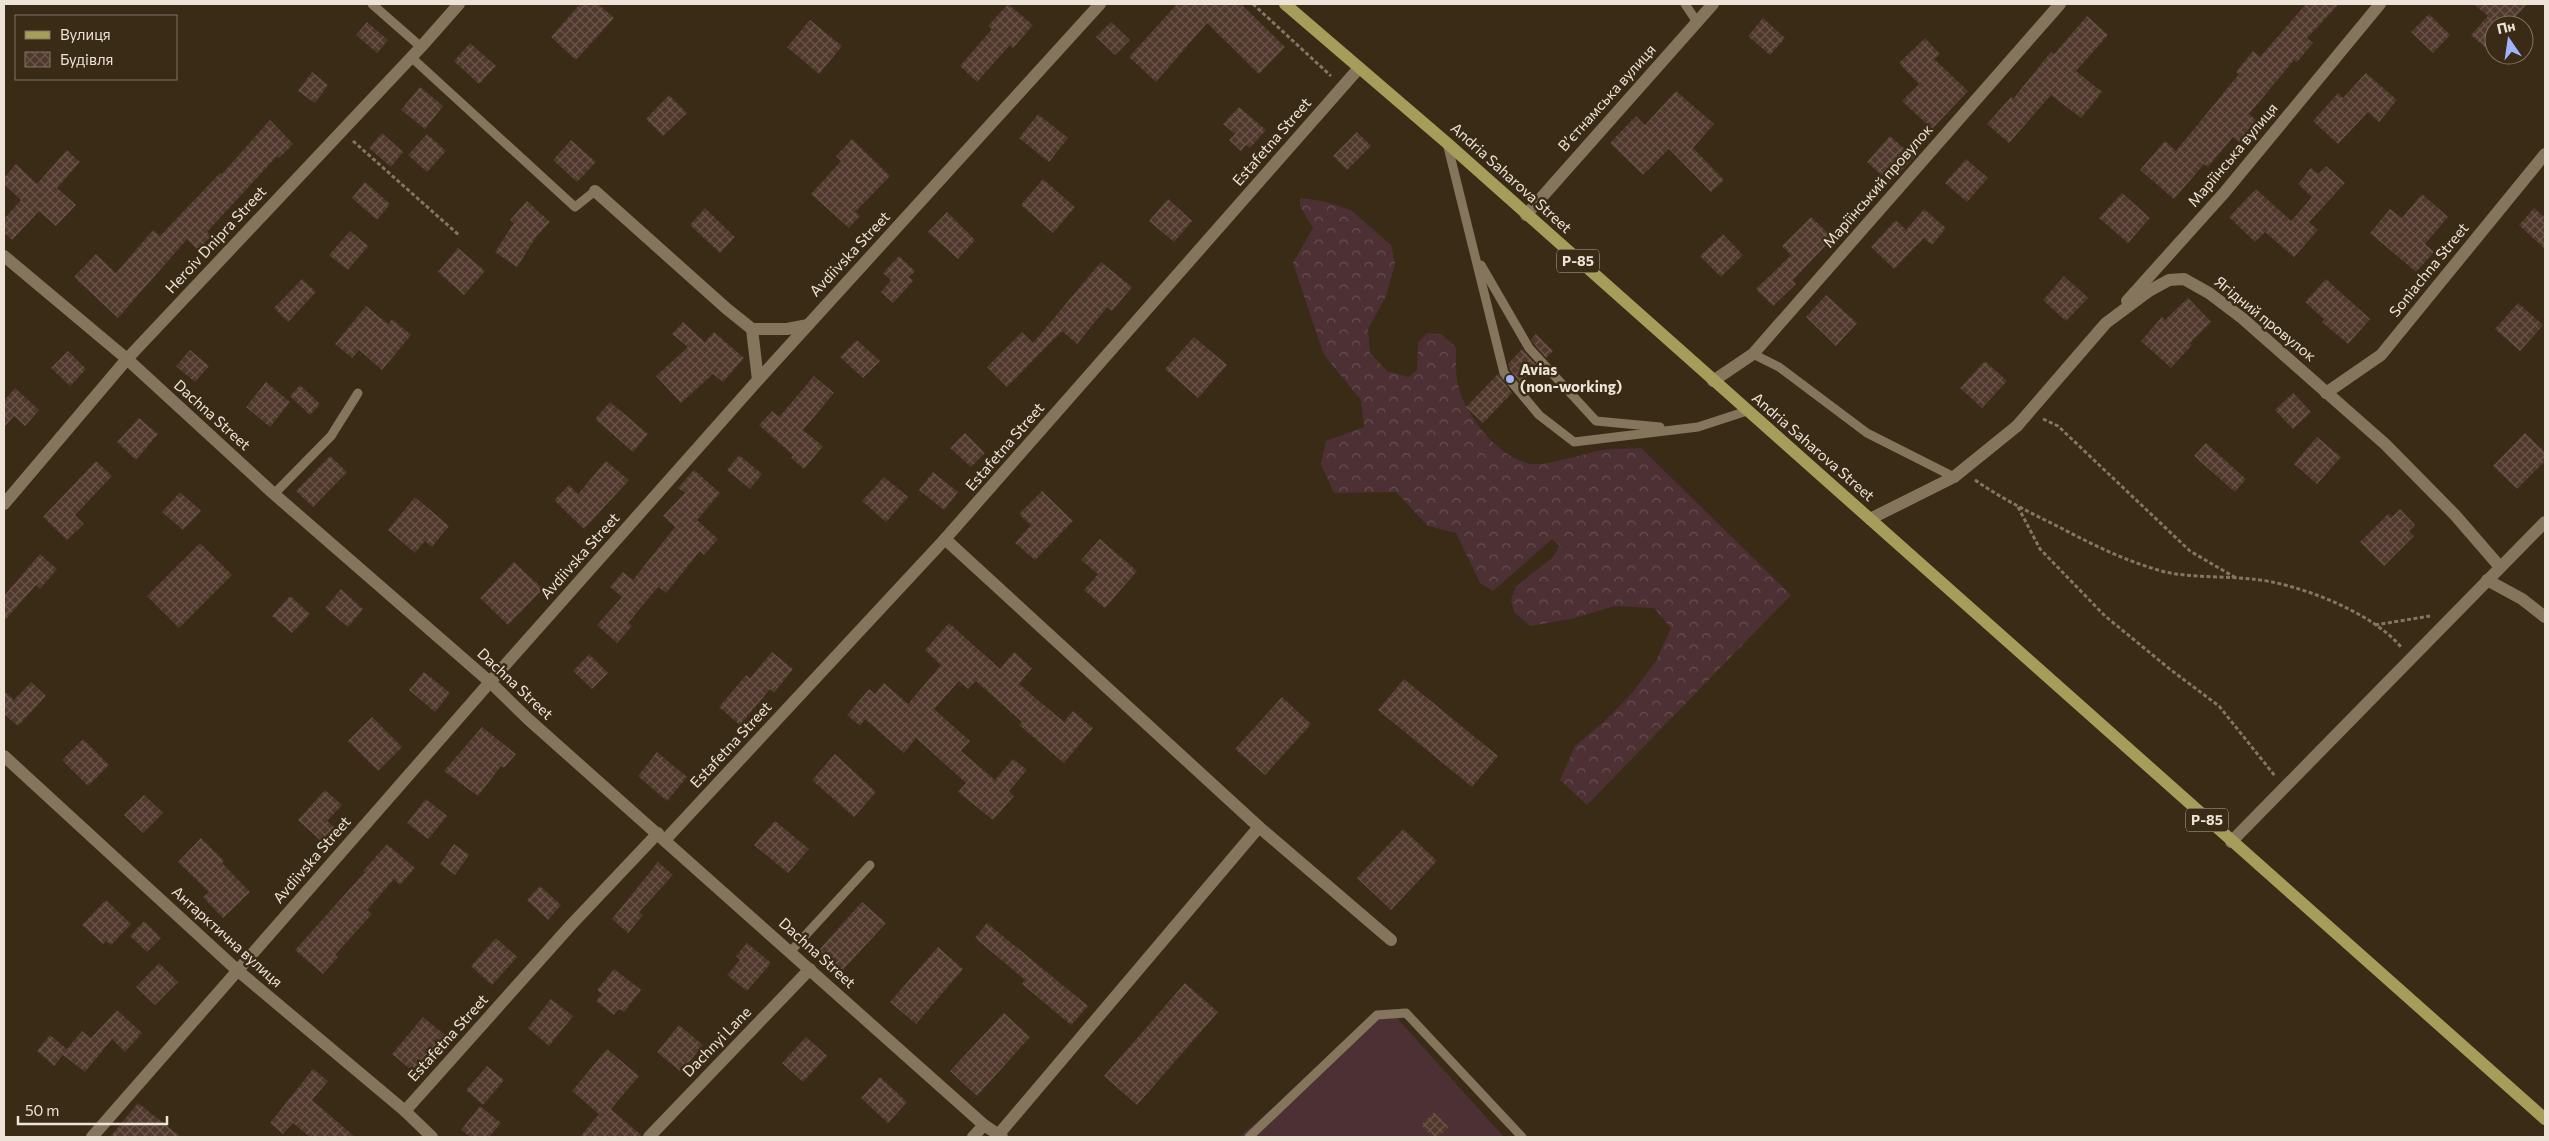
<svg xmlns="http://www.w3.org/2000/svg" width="2549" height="1141" font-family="Commissioner,sans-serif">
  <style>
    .forest { fill: url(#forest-crowns) }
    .garden { fill: #4d3034 }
    .building { fill: url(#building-cross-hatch) }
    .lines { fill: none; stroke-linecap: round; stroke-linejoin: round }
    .path { stroke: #837764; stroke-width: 3; stroke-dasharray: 4 2.5; stroke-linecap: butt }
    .lane { stroke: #86755d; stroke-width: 9 }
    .street { stroke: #86755d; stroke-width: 12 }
    .primary { stroke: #a59d59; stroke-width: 12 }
    .poi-dot { fill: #a3b2fd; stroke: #392b15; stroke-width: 2 }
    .labels { text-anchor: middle; stroke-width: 5; stroke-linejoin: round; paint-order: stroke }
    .shield { fill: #392b15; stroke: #b7ac9c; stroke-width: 1 }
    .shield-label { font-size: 14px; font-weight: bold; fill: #ede3d6 }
    .street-label { font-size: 15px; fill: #ede3d6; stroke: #392b15 }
    .poi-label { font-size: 15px; font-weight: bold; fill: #ede3d6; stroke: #392b15; text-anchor: start }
  </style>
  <defs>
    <pattern id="forest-crowns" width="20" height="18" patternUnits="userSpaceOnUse" patternTransform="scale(1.25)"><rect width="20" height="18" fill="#4d3034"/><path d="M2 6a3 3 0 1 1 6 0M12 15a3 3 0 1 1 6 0" fill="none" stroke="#674e51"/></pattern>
    <pattern id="building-cross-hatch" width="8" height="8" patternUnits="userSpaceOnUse" patternTransform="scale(1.25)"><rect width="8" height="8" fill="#51382d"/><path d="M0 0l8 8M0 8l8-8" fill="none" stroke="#6a554b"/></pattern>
  </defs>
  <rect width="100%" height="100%" fill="#392b15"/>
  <path class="forest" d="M1300,198L1322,201L1351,210L1391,245L1395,264L1386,296L1368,329L1370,353L1387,371L1408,377L1417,370L1418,343L1427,333L1441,334L1456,347C1456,361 1455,376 1459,389C1468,419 1499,458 1531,464C1547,466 1586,453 1603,450C1615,448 1629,449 1641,448L1791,595L1587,805L1560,780L1575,746L1607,719L1633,692L1656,661L1671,628L1654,608L1615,606L1571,619L1530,626L1514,612L1511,600L1516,586L1551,559L1560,546L1552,539L1493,591L1480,583L1456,533L1428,526L1396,492L1334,493L1321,464L1326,441L1364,427L1361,400L1324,355L1293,263L1313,228L1300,206Z"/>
  <polygon class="garden" points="1389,1009 1504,1137 1239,1137"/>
  <g class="building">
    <polygon points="580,4 598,4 614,18 576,60 551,37"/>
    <polygon points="1008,4 1033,25 1013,48 1010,45 977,82 960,66 992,29 988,26"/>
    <polygon points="1177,4 1241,4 1285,47 1259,74 1207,23 1156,82 1129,57"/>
    <polygon points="2306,4 2339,4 2307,38 2313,43 2297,62 2294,60 2249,114 2256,120 2239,142 2233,137 2208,167 2204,164 2174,199 2140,170 2165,141 2176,151 2239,74 2236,72 2253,51 2260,57"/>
    <polygon points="2474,4 2527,4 2508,25 2494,25 2494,55 2471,35 2488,16"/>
    <polygon points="2429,14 2450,35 2433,53 2411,32"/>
    <polygon points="2087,16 2108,35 2076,71 2102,92 2081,118 2051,95 2009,143 1987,124 2011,97 2013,99 2051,52 2054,54"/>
    <polygon points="1763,18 1785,38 1770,55 1748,36"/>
    <polygon points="810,20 842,46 819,74 787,47"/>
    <polygon points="367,22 388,40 377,53 356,35"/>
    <polygon points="1111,22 1130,40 1115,55 1096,37"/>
    <polygon points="1925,38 1940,54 1934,59 1968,91 1932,129 1902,101 1919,84 1899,63"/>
    <polygon points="470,43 496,66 479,84 454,61"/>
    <polygon points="312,72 328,85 315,103 298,91"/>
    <polygon points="2366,73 2397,100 2379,122 2368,112 2338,144 2313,121 2338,93 2343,98"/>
    <polygon points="420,87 443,106 425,129 401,110"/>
    <polygon points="1676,91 1714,124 1693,148 1724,180 1711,192 1669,149 1643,175 1610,143 1636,116 1645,125"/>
    <polygon points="669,95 687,113 663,136 646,119"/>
    <polygon points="1239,107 1266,130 1250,148 1246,145 1241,151 1229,140 1235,134 1223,124"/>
    <polygon points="1038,114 1068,138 1049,162 1019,138"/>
    <polygon points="270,120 293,144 279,158 277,156 207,232 211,236 198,250 187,239 118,318 74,277 96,254 116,273 153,230 160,236 220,173 222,174"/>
    <polygon points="1357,132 1371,146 1347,170 1333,156"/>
    <polygon points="382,133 403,152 391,167 369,148"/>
    <polygon points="427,134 446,151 427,172 408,155"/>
    <polygon points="1890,136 1914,157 1890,183 1867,162"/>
    <polygon points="852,139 890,176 855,212 860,216 849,228 811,194 841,161 836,156"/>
    <polygon points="571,140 596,162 577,182 553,160"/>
    <polygon points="67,150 80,162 57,188 76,205 56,226 39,211 12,240 4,233 4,219 21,200 4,184 4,178 16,164 37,184"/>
    <polygon points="1966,159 1988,178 1967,202 1945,183"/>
    <polygon points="2326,166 2345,183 2309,222 2318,230 2294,257 2265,232 2255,242 2229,217 2256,189 2291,221 2312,197 2298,184 2311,168 2318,174"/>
    <polygon points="1043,179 1075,207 1053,233 1021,205"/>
    <polygon points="365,182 390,204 377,220 352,198"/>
    <polygon points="2122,193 2150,218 2128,243 2099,218"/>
    <polygon points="2422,194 2448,217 2425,244 2434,252 2416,272 2370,233 2390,209 2402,218"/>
    <polygon points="1168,199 1192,221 1174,242 1149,221"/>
    <polygon points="527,201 550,222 536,237 517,267 495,252 514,223 510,220"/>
    <polygon points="705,208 735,237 720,253 690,225"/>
    <polygon points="2534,208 2545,218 2545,249 2519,225"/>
    <polygon points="1924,209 1946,228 1932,245 1924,238 1894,269 1871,247 1896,220 1906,230"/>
    <polygon points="947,212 975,240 958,259 928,232"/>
    <polygon points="1811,217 1833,238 1793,280 1796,284 1773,306 1756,289 1791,255 1782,246"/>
    <polygon points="350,231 368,246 348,270 329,255"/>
    <polygon points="1723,234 1743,255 1721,277 1700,256"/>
    <polygon points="458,248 485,271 464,295 438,272"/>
    <polygon points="899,256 915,271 909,277 913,281 893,303 881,292 891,280 883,273"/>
    <polygon points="1101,262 1132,287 1112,311 1107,307 1077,344 1062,331 1007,387 987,367 1022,332 1033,343"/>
    <polygon points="2064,276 2088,298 2066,321 2043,300"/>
    <polygon points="302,279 316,292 288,322 274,308"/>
    <polygon points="2326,279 2370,319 2348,344 2322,322 2324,319 2305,302"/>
    <polygon points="1826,295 1857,323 1836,346 1806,317"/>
    <polygon points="2188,298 2211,322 2190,343 2192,345 2171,368 2141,341 2162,317 2165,320"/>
    <polygon points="2518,303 2543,325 2520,351 2495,329"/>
    <polygon points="366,306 388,324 392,319 411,335 382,370 359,350 352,358 335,344"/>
    <polygon points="683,322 705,342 714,332 744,358 723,382 713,374 681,403 656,376 688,347 672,334"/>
    <polygon points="1536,334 1553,351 1546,358 1531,340"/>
    <polygon points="1194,337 1227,365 1198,398 1165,369"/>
    <polygon points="857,340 880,361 863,378 840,357"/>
    <polygon points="1522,349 1537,366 1521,384 1510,370 1508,364"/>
    <polygon points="190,350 209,366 195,382 176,366"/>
    <polygon points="68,351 86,369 70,386 51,368"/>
    <polygon points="1985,361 2007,381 1982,408 1960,388"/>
    <polygon points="1498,374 1512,393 1483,423 1466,407"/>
    <polygon points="814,376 834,393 803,430 823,446 804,469 791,458 793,455 759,425 772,411 779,417"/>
    <polygon points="266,382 290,402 270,427 246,407"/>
    <polygon points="300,385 320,404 310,415 290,396"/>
    <polygon points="15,388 39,410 25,426 14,416 4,427 4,401"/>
    <polygon points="2293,393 2311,412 2293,429 2275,410"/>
    <polygon points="610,402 648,434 633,452 595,419"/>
    <polygon points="139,418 158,434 136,460 117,442"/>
    <polygon points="965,433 985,453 971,467 950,448"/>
    <polygon points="2525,433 2545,452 2545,461 2517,489 2493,466"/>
    <polygon points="2317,437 2341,457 2317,484 2294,464"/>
    <polygon points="2206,443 2246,479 2235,492 2194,456"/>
    <polygon points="739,455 762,474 750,489 727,470"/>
    <polygon points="330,456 347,472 313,507 296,491"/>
    <polygon points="96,461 112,476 75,515 84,524 67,540 43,517"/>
    <polygon points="606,461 629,480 584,529 554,500 569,485 578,494"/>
    <polygon points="694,470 720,493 697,520 718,539 704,555 700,551 666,593 658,587 628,623 632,626 617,643 597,625 622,597 610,587 623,572 633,580 675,527 663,516 685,493 678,488"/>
    <polygon points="933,472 958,492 944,510 919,490"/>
    <polygon points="884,477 908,497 886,522 862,501"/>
    <polygon points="1042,491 1073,521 1035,560 1015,543 1031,525 1019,514"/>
    <polygon points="180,492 201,511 183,530 162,512"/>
    <polygon points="415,497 449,526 432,547 425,541 415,553 388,530"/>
    <polygon points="2400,509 2415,525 2409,531 2414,536 2384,566 2360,542 2388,514 2391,518"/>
    <polygon points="1100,539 1137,571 1105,608 1084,590 1098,574 1081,560"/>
    <polygon points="200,543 232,575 179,628 147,596"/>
    <polygon points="40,554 57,569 40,589 36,585 4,621 4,596"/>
    <polygon points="514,562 543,589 508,625 480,598"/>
    <polygon points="341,589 363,609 348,627 325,608"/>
    <polygon points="290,596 310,614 292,633 272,616"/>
    <polygon points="949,623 1000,669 1014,652 1032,668 1019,684 1064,722 1073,711 1093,728 1064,763 1019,725 1022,722 976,681 968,689 959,681 934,709 970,741 961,751 995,780 1013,759 1027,770 1009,791 1014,796 993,820 958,792 966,783 916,738 904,753 865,719 860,726 847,715 869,689 875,694 884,683 908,704 941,665 925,650"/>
    <polygon points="772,652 793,669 774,693 770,689 740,725 719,707 746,675 750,678"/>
    <polygon points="589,654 608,673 592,689 573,671"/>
    <polygon points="424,672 450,693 435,712 409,690"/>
    <polygon points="1404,679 1498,756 1472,787 1378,710"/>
    <polygon points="31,682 46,696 18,726 4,714 4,691 14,700"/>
    <polygon points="1282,697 1311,724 1265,775 1235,749"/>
    <polygon points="372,717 402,747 378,771 348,741"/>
    <polygon points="482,727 516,754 504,768 501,766 478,796 444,771"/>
    <polygon points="83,739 109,765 88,786 62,760"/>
    <polygon points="657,752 687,777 667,801 638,776"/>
    <polygon points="835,754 876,792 854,817 812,780"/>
    <polygon points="325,790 342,805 327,821 334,827 321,841 298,820"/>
    <polygon points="144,795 163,813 143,833 124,815"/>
    <polygon points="426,799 447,816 428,839 407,823"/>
    <polygon points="775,821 809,849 788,873 754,845"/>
    <polygon points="1403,829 1437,861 1391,910 1357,878"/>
    <polygon points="201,838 224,861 222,863 250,892 223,918 203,897 209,892 178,862"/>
    <polygon points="387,844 415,868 400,885 394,879 367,910 372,914 335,955 338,957 323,974 295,950 365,872 363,871"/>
    <polygon points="454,844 469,855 455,875 440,864"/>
    <polygon points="658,862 673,875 639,912 643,915 628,933 612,919"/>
    <polygon points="540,886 561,905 548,920 527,900"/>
    <polygon points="106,900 131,924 111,945 106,941 103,944 82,925"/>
    <polygon points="862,902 886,923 841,972 818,951"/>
    <polygon points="144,921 161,938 147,952 130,936"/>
    <polygon points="987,923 1088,1006 1071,1025 1022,984 1025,980 975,938"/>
    <polygon points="496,938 517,957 492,985 471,966"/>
    <polygon points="747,943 771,963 747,991 727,975 740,960 736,956"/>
    <polygon points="938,947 963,969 916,1024 890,1002"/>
    <polygon points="159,963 178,982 155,1005 136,987"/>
    <polygon points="614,969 641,990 624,1012 619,1009 614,1015 596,1001 602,994 597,990"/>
    <polygon points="1185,983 1218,1012 1137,1105 1104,1076"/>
    <polygon points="551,999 573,1016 549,1046 528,1028"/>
    <polygon points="117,1010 142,1033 125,1052 112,1039 85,1072 63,1055 54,1066 37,1051 50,1035 67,1049 82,1031 91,1038"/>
    <polygon points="1004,1013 1030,1037 977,1096 950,1071"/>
    <polygon points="423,1017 451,1040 420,1077 392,1054"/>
    <polygon points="679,1025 703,1045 681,1072 657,1052"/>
    <polygon points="806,1037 827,1056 803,1082 782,1063"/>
    <polygon points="607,1049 639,1076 611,1109 641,1135 641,1137 580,1137 599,1114 572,1091"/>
    <polygon points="487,1066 504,1080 483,1105 466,1090"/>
    <polygon points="313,1069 328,1081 312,1100 355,1137 310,1137 293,1123 283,1134 270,1123"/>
    <polygon points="880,1077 907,1102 888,1123 861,1098"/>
    <polygon points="138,1103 181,1137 110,1137"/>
    <polygon points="480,1106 501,1123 489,1137 471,1137 461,1130"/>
    <polygon points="1434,1112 1449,1127 1438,1137 1433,1137 1421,1125"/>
  </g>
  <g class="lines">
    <g class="path">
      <polyline points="1253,4 1331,76"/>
      <polyline points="353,141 460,236"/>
      <polyline points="2043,419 2058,426 2190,551 2236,578"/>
      <path d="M1975,480C2002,499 2031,513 2061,528C2095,546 2128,562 2165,572C2193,578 2224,576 2252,579C2297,583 2372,612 2401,647"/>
      <polyline points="2018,507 2040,549 2105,616 2171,670 2219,706 2275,776"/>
      <polyline points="2375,625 2430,616"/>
    </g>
    <g class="lane">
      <polyline points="372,4 421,47"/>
      <polyline points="1685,4 1697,22"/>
      <polyline points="411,57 575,207 595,191"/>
      <polyline points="1447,143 1504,373 1539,415 1574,442 1698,427 1747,411"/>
      <polyline points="1481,265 1529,348 1596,421 1660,427"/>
      <polyline points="1753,354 1779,367 1867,433 1954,477"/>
      <polyline points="274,494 331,436 358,393"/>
      <polyline points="790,952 870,865"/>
      <polyline points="1249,1137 1377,1015 1406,1013 1522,1137"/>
    </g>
    <g class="street">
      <polyline points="595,191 727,309 752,329 787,329 808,325"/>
      <polyline points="1526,215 1713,4"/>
      <polyline points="4,256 127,359 274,494 490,682 528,719 984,1125 1002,1137"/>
      <polyline points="2127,301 2224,193 2380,4"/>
      <polyline points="752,329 758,380"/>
      <polyline points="1713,381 1753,354 2060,4"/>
      <polyline points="2326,393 2381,355 2545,154"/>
      <polyline points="4,504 127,359 421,47 459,4"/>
      <polyline points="1870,519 1954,477 2017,426 2106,323 2149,291 2169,280 2184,279 2209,293 2242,318 2385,444 2455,515 2500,567"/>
      <polyline points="945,539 1259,827 1391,940"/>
      <polyline points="2487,580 2522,599 2545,617"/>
      <polyline points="4,756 237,970 405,1111 432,1137"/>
      <polyline points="666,839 945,539 1359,68"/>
      <polyline points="2231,842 2545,522"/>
      <polyline points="405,1111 571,925 658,833"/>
      <polyline points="999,1134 1259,827"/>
      <polyline points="92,1137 490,682 758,380 1100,4"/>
      <polyline points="649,1137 810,969"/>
      <polyline points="973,1137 984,1125"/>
    </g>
    <polyline class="primary" points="1285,4 1447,143 2545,1119"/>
  </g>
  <circle class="poi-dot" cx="1510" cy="379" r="5"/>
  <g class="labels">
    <g class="shield">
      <rect x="1557" y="249.5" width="42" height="23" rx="4"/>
      <rect x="2186" y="808.5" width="42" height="23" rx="4"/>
    </g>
    <g class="shield-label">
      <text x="1578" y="266">Р-85</text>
      <text x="2207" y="825">Р-85</text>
    </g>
    <g class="street-label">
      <text transform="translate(1607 98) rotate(-48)" y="5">Вʼєтнамська вулиця</text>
      <text transform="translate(1272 142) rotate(-49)" y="5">Estafetna Street</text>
      <text transform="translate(2233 155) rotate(-50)" y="5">Маріїнська вулиця</text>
      <text transform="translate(1511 178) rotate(42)" y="5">Andria Saharova Street</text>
      <text transform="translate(1878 186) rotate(-49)" y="5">Маріїнський провулок</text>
      <text transform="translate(216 240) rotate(-47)" y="5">Heroiv Dnipra Street</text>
      <text transform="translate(850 254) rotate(-47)" y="5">Avdiivska Street</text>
      <text transform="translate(2429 270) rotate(-51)" y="5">Soniachna Street</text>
      <text transform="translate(2265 319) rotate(39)" y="5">Ягідний провулок</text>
      <text transform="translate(212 415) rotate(42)" y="5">Dachna Street</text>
      <text transform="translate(1005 447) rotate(-49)" y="5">Estafetna Street</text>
      <text transform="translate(1813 447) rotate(41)" y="5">Andria Saharova Street</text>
      <text transform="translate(580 556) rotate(-48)" y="5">Avdiivska Street</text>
      <text transform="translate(515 684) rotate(43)" y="5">Dachna Street</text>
      <text transform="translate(731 745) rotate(-47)" y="5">Estafetna Street</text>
      <text transform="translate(312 860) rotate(-49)" y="5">Avdiivska Street</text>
      <text transform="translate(227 937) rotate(42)" y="5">Антарктична вулиця</text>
      <text transform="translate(817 953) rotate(42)" y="5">Dachna Street</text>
      <text transform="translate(448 1038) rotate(-48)" y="5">Estafetna Street</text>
      <text transform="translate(717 1042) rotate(-46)" y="5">Dachnyi Lane</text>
    </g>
    <g class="poi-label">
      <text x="1520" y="375">Avias<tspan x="1520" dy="17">(non-working)</tspan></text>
    </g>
  </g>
  <rect width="2549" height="1141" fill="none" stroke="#ede3d6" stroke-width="10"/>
  <rect x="15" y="15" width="162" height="65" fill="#392b15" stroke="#817562"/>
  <rect x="25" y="31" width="25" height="8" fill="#a59d59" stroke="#817562"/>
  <text x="60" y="40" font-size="15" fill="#ede3d6">Вулиця</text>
  <rect x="25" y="52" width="25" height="15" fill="url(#building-cross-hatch)" stroke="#817562"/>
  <text x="60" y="65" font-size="15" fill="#ede3d6">Будівля</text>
  <g transform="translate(2509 40) rotate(347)"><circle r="24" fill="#392b15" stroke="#817562"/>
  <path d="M0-4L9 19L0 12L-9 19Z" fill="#a3b2fd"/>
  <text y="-8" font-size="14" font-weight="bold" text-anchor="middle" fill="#ede3d6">Пн</text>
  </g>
  <path d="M18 1116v8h149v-8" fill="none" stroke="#ede3d6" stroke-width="2.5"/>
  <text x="25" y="1116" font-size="15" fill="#ede3d6" stroke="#392b15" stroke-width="4" paint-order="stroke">50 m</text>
</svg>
